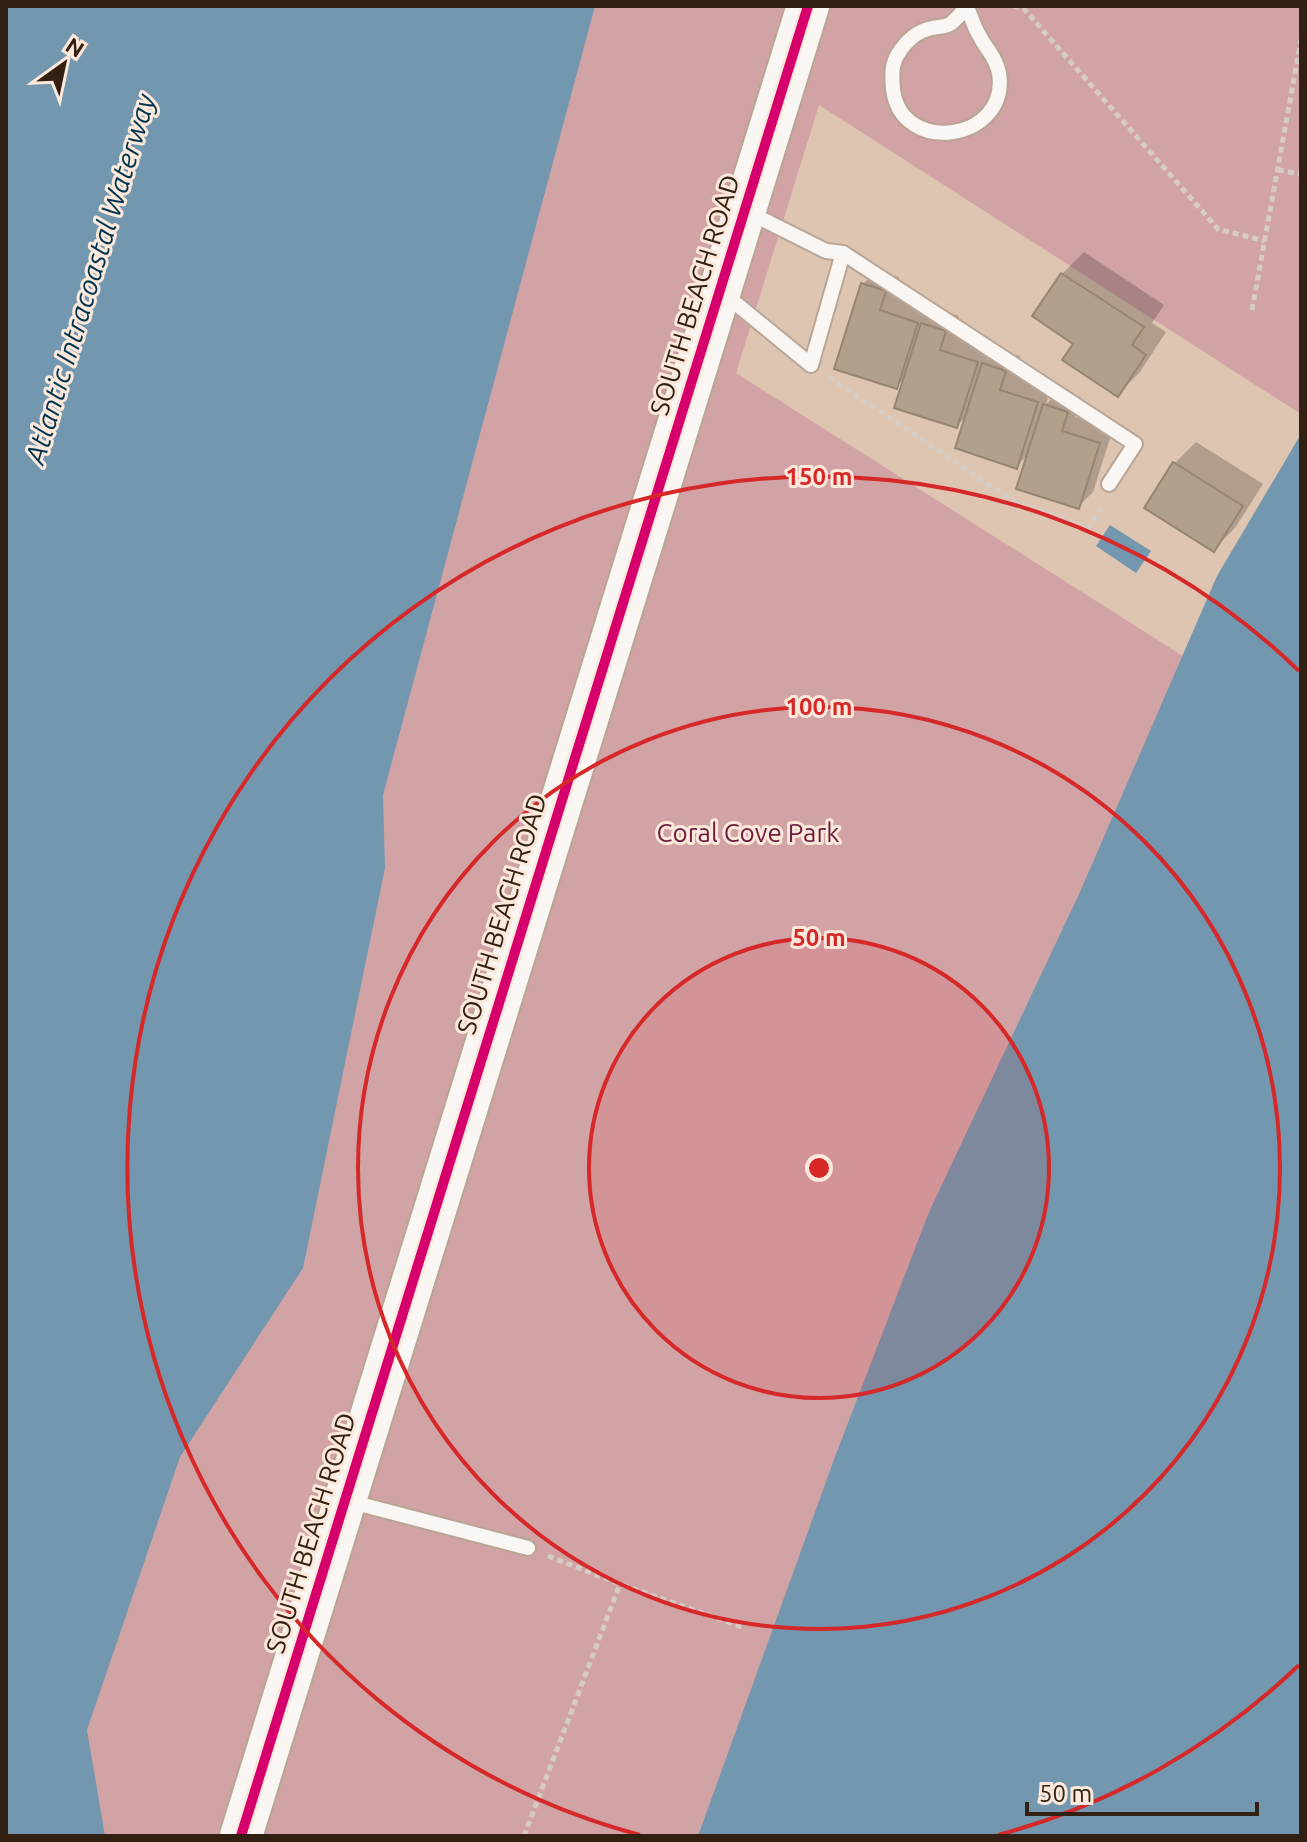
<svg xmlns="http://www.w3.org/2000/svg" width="1307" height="1842" font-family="Ubuntu,sans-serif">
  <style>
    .green { fill: #d2a3a5 }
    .water { fill: #7297ae }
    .shadow { fill: #0003 }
    .building { fill: #b1a08b; stroke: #958573; stroke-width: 2 }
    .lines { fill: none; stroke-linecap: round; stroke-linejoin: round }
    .lane-casing { stroke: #b9a595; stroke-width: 18 }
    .secondary-casing { stroke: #b9a595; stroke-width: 46 }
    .path { stroke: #d4ccc5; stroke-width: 5; stroke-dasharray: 6 4; stroke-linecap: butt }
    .lane { stroke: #faf6f3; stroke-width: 14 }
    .secondary { stroke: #faf6f3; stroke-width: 42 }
    .cycleway-casing { stroke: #fde9db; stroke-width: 15 }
    .cycleway { stroke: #d6006c; stroke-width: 10 }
    .ring { fill: none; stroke: #d62828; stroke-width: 4 }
    .labels { text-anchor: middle; stroke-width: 6; stroke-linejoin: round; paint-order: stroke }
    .street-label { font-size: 26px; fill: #322112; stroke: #fde9db }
    .park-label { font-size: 26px; fill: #6f1c3f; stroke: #fde9db }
    .water-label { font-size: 28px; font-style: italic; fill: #003551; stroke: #fde9db }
    .centre { fill: #d62828; stroke: #fde9db; stroke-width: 4 }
    .ring-label { font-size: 24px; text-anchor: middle; font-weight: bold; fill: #d62828; stroke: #fde9db; stroke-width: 6; stroke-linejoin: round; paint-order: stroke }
  </style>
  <rect width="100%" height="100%" fill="#dec5b1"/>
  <polygon class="green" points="543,6 1301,6 1301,414 819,105 736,373 1205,670 796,1836 13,1836"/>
  <g class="water">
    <polygon points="6,6 595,6 383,795 385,868 303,1268 180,1457 87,1730 105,1836 6,1836"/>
    <polygon points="1301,434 1301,1836 698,1836 836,1454 929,1212 1080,892 1217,576"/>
    <polygon points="1110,525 1151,551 1136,573 1096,546"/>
  </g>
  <g class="shadow">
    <polygon points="1084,252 1164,305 1152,323 1166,332 1140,372 1118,394 1062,274"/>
    <polygon points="878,270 899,277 893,296 931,308 928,319 938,309 959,316 953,335 991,348 987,361 998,350 1020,356 1013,375 1051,388 1046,404 1060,391 1081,397 1075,417 1113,429 1093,492 1078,507 1029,453 1017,466 967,415 957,426 906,377 897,386 863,284"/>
    <polygon points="1196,442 1263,484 1235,528 1214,549 1174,464"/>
  </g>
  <g class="building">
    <polygon points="1061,273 1144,327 1132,345 1146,355 1118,397 1062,360 1073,344 1032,316"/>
    <polygon points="861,283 886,291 880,310 918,323 897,389 834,369"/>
    <polygon points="921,323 946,331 940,350 978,362 957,428 894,408"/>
    <polygon points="982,363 1006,371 1000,390 1038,402 1017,469 955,448"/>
    <polygon points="1043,404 1068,412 1062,431 1100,443 1079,509 1016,489"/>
    <polygon points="1173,462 1243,506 1214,552 1144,508"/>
  </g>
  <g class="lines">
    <g class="lane-casing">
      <g id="lane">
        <path d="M967,7C971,16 974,27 979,35C986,49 996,57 999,73C1010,141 901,157 893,89C892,77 891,65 898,54C906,41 917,31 932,28C937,27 945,27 950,24C956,20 962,12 967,7Z"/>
        <polyline points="750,213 826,251 843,253 1135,444 1109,484"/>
        <polyline points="723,293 811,365 843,253"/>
        <polyline points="348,1501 528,1548"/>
      </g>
    </g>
    <g class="secondary-casing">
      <polyline id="secondary" points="241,1836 808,6"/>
    </g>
    <g class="path">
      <polyline points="1013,6 1024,9 1218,229 1265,241"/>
      <polyline points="1278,170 1301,174"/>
      <polyline points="1252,310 1301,40"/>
      <polyline points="829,377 1012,500 1088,528 1103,504"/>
      <polyline points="548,1556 620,1584 742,1627"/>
      <polyline points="524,1836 620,1584"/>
    </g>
    <use href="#lane" class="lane"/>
    <use href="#secondary" class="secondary"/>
    <g class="cycleway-casing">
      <polyline id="cycleway" points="241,1836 808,6"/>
    </g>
    <use href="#cycleway" class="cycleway"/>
  </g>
  <circle cx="819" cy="1168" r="230" fill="#d62828" fill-opacity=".12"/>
  <g class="ring">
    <circle cx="819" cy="1168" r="230"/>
    <circle cx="819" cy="1168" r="461"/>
    <path d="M1299 1665A691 691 0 0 1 998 1835M640 1835A691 691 0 1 1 1299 671"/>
  </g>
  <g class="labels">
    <g class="street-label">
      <text transform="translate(695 295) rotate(-73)" y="9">SOUTH BEACH ROAD</text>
      <text transform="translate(502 914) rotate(-73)" y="9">SOUTH BEACH ROAD</text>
      <text transform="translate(311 1533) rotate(-73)" y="9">SOUTH BEACH ROAD</text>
    </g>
    <g class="park-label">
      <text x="748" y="842">Coral Cove Park</text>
    </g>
    <g class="water-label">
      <text transform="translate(90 279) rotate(-73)" y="10">Atlantic Intracoastal Waterway</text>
    </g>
  </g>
  <circle cx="819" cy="1168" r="12" class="centre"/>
  <g class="ring-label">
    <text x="819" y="485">150 m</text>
    <text x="819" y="715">100 m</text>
    <text x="819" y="946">50 m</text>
  </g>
  <rect width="1307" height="1842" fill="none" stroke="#322112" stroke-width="16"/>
  <g transform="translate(64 64) rotate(33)" stroke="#fde9db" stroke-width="6" paint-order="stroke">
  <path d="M0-6L14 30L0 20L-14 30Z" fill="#322112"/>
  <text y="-12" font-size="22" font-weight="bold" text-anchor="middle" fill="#322112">N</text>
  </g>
  <path d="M1027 1802v12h230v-12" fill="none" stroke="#322112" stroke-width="4"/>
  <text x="1039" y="1802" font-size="24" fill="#322112" stroke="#fde9db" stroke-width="6" paint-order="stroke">50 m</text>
</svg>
